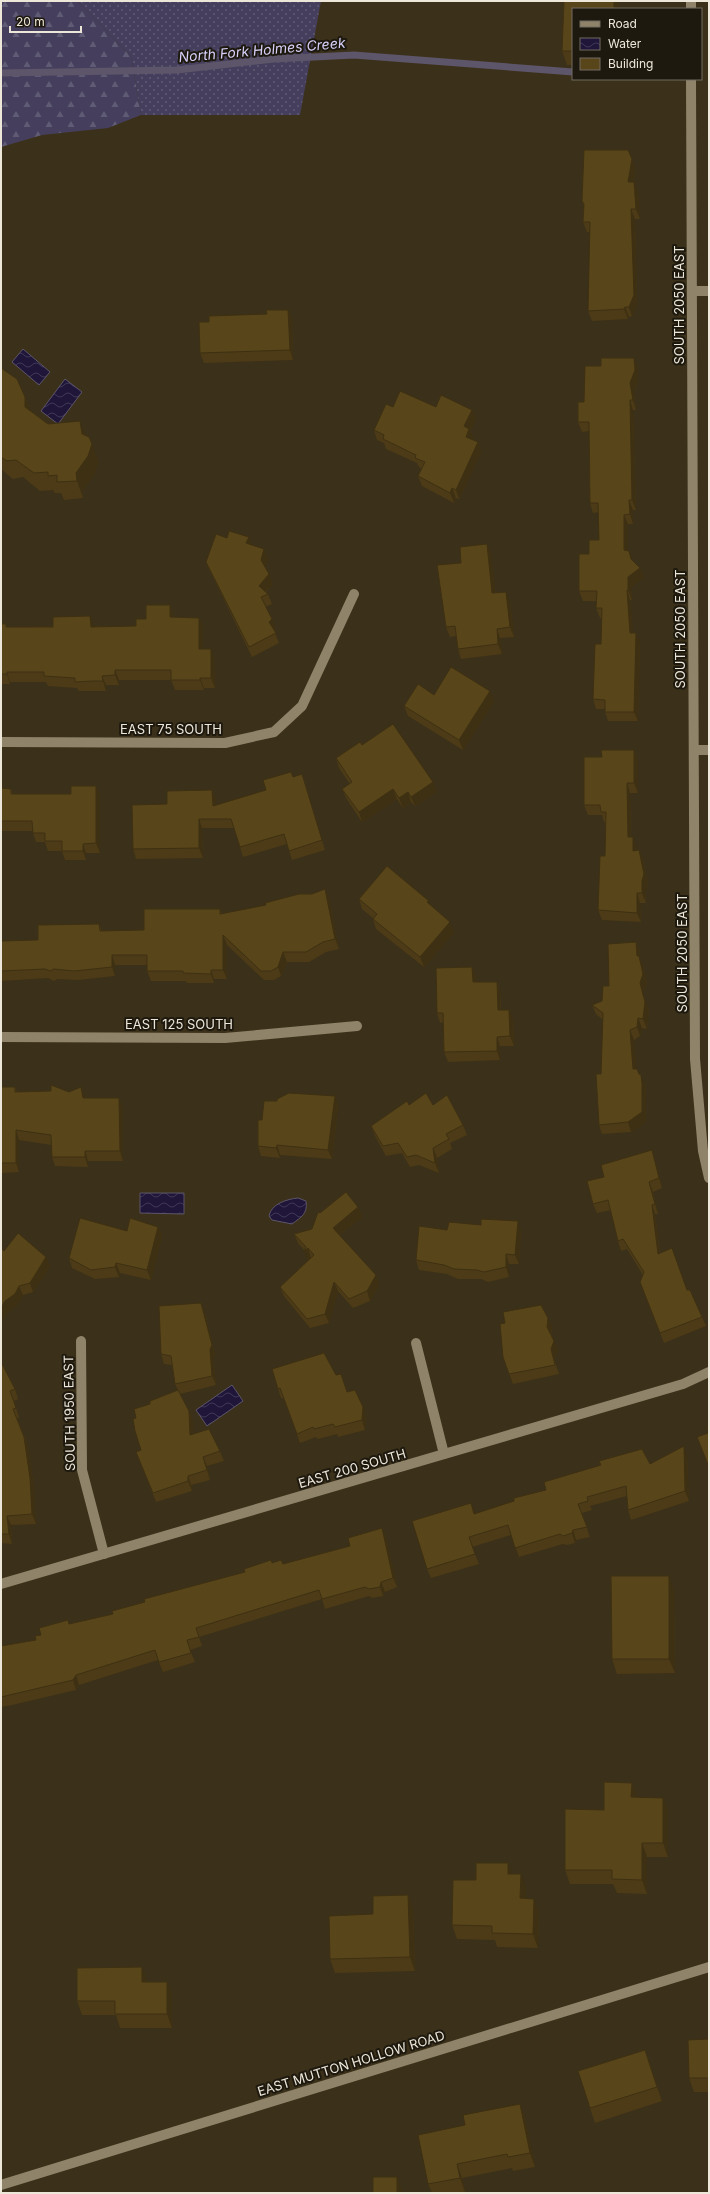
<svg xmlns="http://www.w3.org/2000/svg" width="710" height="2194" font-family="Inter,sans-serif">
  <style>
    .grass { fill: url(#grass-dots) }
    .forest { fill: url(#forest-firs) }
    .water { fill: url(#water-waves); stroke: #5d5569 }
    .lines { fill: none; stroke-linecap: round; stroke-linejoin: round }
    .stream { stroke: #5d5569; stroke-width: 7 }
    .minor { stroke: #8f836a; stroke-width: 10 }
    .wall { fill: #4c3b16 }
    .shaded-wall { fill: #3e3012 }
    .building { fill: #58451a; stroke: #3e3012 }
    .labels { text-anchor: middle; stroke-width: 4; stroke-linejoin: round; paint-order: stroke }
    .street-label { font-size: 13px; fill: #ede7d9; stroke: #1e190f }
    .water-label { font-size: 14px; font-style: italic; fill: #d7d1fa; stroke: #1e190f }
  </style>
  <defs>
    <pattern id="grass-dots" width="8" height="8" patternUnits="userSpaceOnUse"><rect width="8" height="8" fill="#453f5d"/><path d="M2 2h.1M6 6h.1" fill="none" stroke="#605b74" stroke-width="1.8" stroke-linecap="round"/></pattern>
    <pattern id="forest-firs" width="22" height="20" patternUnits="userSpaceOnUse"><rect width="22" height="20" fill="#453f5d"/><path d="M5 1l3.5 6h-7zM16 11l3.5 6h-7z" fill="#605b74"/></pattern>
    <pattern id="water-waves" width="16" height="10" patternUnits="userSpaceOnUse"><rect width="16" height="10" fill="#1f1639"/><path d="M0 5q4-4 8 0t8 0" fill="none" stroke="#403855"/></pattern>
  </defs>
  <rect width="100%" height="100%" fill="#3b3019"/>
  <polygon class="grass" points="77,1 321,1 300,115 141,115 131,56"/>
  <polygon class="forest" points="1,1 77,1 131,56 141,115 108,128 42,135 1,147"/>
  <g class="water">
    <polygon points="23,349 50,372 39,385 12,362"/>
    <polygon points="65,379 82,392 58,424 41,411"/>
    <polygon points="140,1193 184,1193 184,1214 140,1213"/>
    <path d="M298,1198L306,1201C308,1214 301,1217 292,1224L272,1220L269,1216C271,1204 287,1199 298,1198Z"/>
    <polygon points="232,1385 243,1401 207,1426 196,1410"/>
  </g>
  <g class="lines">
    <polyline class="stream" points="1,73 177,70 274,59 354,55 573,72"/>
    <g class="minor">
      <polyline points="691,1 691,9"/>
      <polyline points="691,79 695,1059 703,1151 709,1178"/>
      <polyline points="692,291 709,291"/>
      <polyline points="1,742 225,743 274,732 302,706 354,594"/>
      <polyline points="694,750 709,750"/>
      <polyline points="1,1037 225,1038 357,1026"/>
      <polyline points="81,1341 82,1470 104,1554"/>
      <polyline points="416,1343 444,1454"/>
      <polyline points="1,1584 683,1384 709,1372"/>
      <polyline points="1,2185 709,1967"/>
    </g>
  </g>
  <g class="wall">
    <polygon points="564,1 619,1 619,9 573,9 573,65 567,65 562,51"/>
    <polygon points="632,159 635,168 633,182 638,192 640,219 635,219 637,305 632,316 629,317 628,319 592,321 588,311 590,232 587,232 583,222 584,207 582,201"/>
    <polygon points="288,310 292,319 293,360 204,363 200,353 209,322 267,314"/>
    <polygon points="1,368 25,397 30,410 48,424 86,436 98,461 95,473 82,491 83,498 64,500 61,493 55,493 53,490 40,491 23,477 13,479 1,469"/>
    <polygon points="638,368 638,380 634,392 636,410 633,410 636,510 633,510 633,524 628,524 628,551 633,562 644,577 631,587 632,600 630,600 633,633 640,642 638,721 608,721 605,712 605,709 596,709 593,699 601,644 602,618 600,618 596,608 597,601 583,601 579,591 599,540 599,512 593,513 590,503 589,431 582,432 578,422 584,402"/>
    <polygon points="393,407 436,407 472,410 476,419 470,431 473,438 472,440 478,442 481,452 459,499 456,498 454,503 422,486 418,476 422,469 419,467 417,463 386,449 384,443 377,440 374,430"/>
    <polygon points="249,537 251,545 268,559 265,567 269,574 272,584 266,592 268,594 272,604 265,607 272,619 275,629 274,630 279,643 252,657 210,571 206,562 227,538"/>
    <polygon points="487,544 491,554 495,593 510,602 514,637 500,638 502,654 461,659 458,649 456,636 450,637 446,627 461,563"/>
    <polygon points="170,605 173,615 173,617 199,618 203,627 203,649 211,649 214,659 215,688 204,688 204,690 175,690 171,680 119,680 119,685 106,685 106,691 79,691 77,688 48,686 46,682 10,682 10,684 1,684 1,624 7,627 136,626 146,619"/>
    <polygon points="434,695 494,701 463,750 408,716 404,706"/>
    <polygon points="362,745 433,782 436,792 415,806 411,802 403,808 397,799 362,822 346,798 342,789 350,784 339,768 336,758"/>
    <polygon points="634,750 638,760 638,793 630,793 631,837 636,847 636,850 639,850 643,860 648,884 645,891 646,903 640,903 641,922 602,920 598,910 605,856 605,822 604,822 602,815 588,815 584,805 602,757"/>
    <polygon points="293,777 305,784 325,850 292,860 287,844 243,857 234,828 202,828 203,858 136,859 133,849 167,804 212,790 216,800 216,805 266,790"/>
    <polygon points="96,786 100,796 100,853 86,853 86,860 65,860 62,851 48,851 45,842 36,842 33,833 33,831 1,831 1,788 11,789 13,794 71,794"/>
    <polygon points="325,889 329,898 339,949 326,952 309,962 287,962 281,976 274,980 264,980 227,945 227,979 214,979 214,983 187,983 186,981 151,981 147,971 147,965 115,965 115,976 78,980 57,979 54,981 48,978 1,981 1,941 38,940 99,924 102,931 144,930 220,909 222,914 266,905 312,894"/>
    <polygon points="359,899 430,905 454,932 424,967 376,929 373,919 373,918 362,909"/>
    <polygon points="636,942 640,952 640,959 643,966 647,983 643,993 649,1012 647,1029 642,1028 640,1036 634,1040 636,1069 645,1085 646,1094 646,1122 631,1132 602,1134 599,1125 603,1020 596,1014 592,1005 602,1001 609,986"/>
    <polygon points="472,967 476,977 476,982 497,982 500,991 501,1010 513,1019 514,1046 500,1046 500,1060 448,1062 444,1052 443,1022 440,1023 437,1013"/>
    <polygon points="1,1087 15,1087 17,1092 85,1098 123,1108 123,1161 88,1161 88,1167 55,1166 52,1157 51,1145 19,1140 19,1172 1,1173"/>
    <polygon points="335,1096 338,1106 332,1159 280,1155 280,1158 261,1156 258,1146 262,1120 277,1101"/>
    <polygon points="409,1105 433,1105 463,1125 467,1135 450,1143 452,1149 437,1158 439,1173 419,1165 410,1167 402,1153 386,1156 375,1136 371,1126"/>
    <polygon points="652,1150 655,1160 662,1188 653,1192 658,1214 655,1214 660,1253 687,1290 702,1317 706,1326 664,1343 644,1292 643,1275 627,1249 621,1251 618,1241 611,1210 597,1213 593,1204 604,1177"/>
    <polygon points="358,1207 362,1217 339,1235 376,1275 379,1285 370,1301 353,1308 338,1291 329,1323 310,1328 284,1296 280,1287 311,1258 308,1260 305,1251 298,1243 294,1234 312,1229 320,1213"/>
    <polygon points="158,1227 162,1236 151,1280 120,1273 119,1277 95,1279 72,1268 69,1258 127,1231"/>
    <polygon points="447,1230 521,1231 519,1264 509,1264 509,1277 488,1282 481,1279 458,1279 447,1274 419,1270 416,1260"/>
    <polygon points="4,1251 46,1257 50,1267 33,1292 23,1295 18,1304 9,1311"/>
    <polygon points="201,1303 205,1313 215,1355 213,1358 216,1385 180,1394 189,1411 193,1421 193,1434 220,1451 224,1461 207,1466 210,1480 191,1485 192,1491 156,1502 136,1452 141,1450 136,1418 150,1404 178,1390 175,1384 173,1365 164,1364 161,1354"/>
    <polygon points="548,1318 552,1328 551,1334 558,1351 554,1359 559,1374 513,1384 503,1357"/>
    <polygon points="1,1362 15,1389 18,1399 14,1401 19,1418 17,1418 28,1446 34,1488 36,1524 11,1525 12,1544 1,1543"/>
    <polygon points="336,1375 347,1392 363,1407 366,1417 365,1430 338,1437 337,1434 318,1439 316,1437 300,1443 284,1398 281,1398 278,1389"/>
    <polygon points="687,1456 689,1501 631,1520 628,1510 627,1496 590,1506 592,1510 582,1513 590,1537 576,1540 575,1543 567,1545 563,1544 519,1557 511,1535 472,1547 479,1564 431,1578 427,1569 475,1514 546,1490 600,1465 599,1461 650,1464"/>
    <polygon points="382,1528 386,1538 397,1587 385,1592 383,1596 372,1598 369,1596 325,1609 322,1599 199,1637 202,1646 190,1650 195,1662 163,1672 158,1660 79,1685 76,1690 12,1705 1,1707 1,1646 36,1640 41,1635 70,1624 113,1614 145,1602 245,1572 272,1563 283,1564 350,1546"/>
    <polygon points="674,1590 675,1673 617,1674 612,1659"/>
    <polygon points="637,1797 637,1798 663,1798 668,1812 668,1857 647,1857 647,1894 617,1893 613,1884 570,1884 565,1870"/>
    <polygon points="512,1874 526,1888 526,1898 539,1913 538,1948 497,1947 495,1940 457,1939 452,1925 476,1880"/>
    <polygon points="408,1895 413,1909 415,1971 335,1973 330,1959 373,1914"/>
    <polygon points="147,1981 147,1982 167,1982 172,1996 172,2028 120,2028 116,2015 82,2015 77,2001"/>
    <polygon points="709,2039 709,2092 694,2092 689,2078"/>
    <polygon points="650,2064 662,2101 595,2123 590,2108"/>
    <polygon points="520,2104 525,2118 535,2167 513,2171 512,2168 462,2178 465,2192 458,2193 432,2193 428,2184 465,2125"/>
  </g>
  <g class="shaded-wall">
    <rect x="614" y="1" width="5" height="8"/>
    <polygon points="632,159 635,168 632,192 628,182"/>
    <polygon points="634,182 638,192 640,219 636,209"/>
    <polygon points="631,209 635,219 637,305 632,316 629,307"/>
    <polygon points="625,307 629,317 628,319 624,309"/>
    <polygon points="288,310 292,319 293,360 290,350"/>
    <polygon points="634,358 638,368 638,380 634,392 636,410 633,400 630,383"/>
    <polygon points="25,397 32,415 25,407"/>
    <polygon points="630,400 633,410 636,510 632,500"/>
    <polygon points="472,410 476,419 470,431 473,438 469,446 466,437 464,426"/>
    <polygon points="80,421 87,439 82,434"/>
    <polygon points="478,442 481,452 459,499 456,490"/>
    <polygon points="92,444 98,461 95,473 82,491 83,498 77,481 76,473"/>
    <polygon points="452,488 456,498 454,503 450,493"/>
    <polygon points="629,500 633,510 633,524 630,514"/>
    <polygon points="624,515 628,524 628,560 624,550"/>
    <polygon points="249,537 252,546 246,543"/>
    <polygon points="487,544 491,554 496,603 492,593"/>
    <polygon points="264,549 268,559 264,570 261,560"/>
    <polygon points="629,551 633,561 634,569 631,559"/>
    <polygon points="640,568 644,577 631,587 632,600 628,590 628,577"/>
    <polygon points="269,574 272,584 263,595 259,586"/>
    <polygon points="627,590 630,600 634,642 630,633"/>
    <polygon points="506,592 510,602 514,637 510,627"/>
    <polygon points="170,605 173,615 173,627 170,617"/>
    <polygon points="90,616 94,626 94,637 91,627"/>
    <polygon points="199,618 203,627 203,659 199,649"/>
    <polygon points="272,619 275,629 272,631 269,622"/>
    <polygon points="497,629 500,638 502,654 498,644"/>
    <polygon points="636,633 640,642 638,721 634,712"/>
    <polygon points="211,649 214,659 215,688 211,678"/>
    <polygon points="115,670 119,680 119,685 115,675"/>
    <polygon points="7,672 10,682 10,684 7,674"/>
    <polygon points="102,676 106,685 106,691 103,681"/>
    <polygon points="200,678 204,688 204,690 200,680"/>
    <polygon points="490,691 494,701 463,750 459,740"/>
    <polygon points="634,750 638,760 638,793 634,783"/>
    <polygon points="433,782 436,792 415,806 411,797"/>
    <polygon points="627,783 630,793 631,847 628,837"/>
    <polygon points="96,786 100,796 100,853 96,843"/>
    <polygon points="393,789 397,799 362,822 359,812"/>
    <polygon points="212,790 216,800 216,815 213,806"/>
    <polygon points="408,792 411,802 403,808 399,798"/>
    <polygon points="199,819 202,828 203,858 199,848"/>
    <polygon points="633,837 636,847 636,860 633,851"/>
    <polygon points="83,844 86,853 86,860 83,851"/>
    <polygon points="639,850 643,860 648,884 645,891 646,903 642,893"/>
    <polygon points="325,889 329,898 339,949 335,939"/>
    <polygon points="637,893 640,903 641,922 637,913"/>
    <polygon points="450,922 454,932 424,967 420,957"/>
    <polygon points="223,935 227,945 227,979 223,970"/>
    <polygon points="636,942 640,952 640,959 643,966 647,983 643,993 649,1012 647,1029 643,1019"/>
    <polygon points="283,952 287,962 281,976 278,967"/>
    <polygon points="112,955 115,965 115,976 112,967"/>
    <polygon points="472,967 476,977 476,992 473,982"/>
    <polygon points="211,970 214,979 214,983 211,974"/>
    <polygon points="497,982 500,991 501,1020 498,1010"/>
    <polygon points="509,1010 513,1019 514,1046 510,1036"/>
    <polygon points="638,1018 642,1028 640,1036 637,1027"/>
    <polygon points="630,1030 634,1040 637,1079 633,1069"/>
    <polygon points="497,1037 500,1046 500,1060 497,1051"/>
    <polygon points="641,1075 645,1085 646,1094 646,1122 631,1132 628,1122"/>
    <polygon points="81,1087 85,1097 87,1108 83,1098"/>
    <polygon points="335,1096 338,1106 332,1159 328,1150"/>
    <polygon points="119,1098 123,1108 123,1161 120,1151"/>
    <polygon points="16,1130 19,1140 19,1172 16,1163"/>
    <polygon points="277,1145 280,1155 280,1158 276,1148"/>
    <polygon points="433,1148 437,1158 439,1173 435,1163"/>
    <polygon points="652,1150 655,1160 662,1188 659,1178"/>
    <polygon points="85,1151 88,1161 88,1167 85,1157"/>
    <polygon points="649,1182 653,1192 658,1214 655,1204"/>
    <polygon points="652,1205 655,1214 661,1264 658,1254"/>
    <polygon points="358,1207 362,1217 336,1237 333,1228"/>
    <polygon points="518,1221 521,1231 519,1264 515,1255"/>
    <polygon points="158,1227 162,1236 151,1280 147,1270"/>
    <polygon points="308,1248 311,1258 308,1260 304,1251"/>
    <polygon points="506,1254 509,1264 509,1277 506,1267"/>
    <polygon points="46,1257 50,1267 33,1292 30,1283"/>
    <polygon points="116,1263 120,1273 119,1277 115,1267"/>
    <polygon points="376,1275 379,1285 370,1301 367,1291"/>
    <polygon points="334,1282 338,1291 329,1323 325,1314"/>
    <polygon points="19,1286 23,1295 18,1304 9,1311 1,1323 1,1308 5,1301"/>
    <polygon points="201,1303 205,1313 215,1355 213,1358 216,1385 212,1376"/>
    <polygon points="548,1318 552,1328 550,1336 547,1327"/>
    <polygon points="554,1341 558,1351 554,1359 559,1374 551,1349"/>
    <polygon points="363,1407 366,1417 365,1430 362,1420"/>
    <polygon points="189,1411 193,1421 194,1444 190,1435"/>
    <polygon points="24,1437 28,1446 34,1488 36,1524 32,1514"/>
    <polygon points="684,1446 687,1456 689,1501 685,1491"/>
    <polygon points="203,1457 207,1466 210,1480 207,1470"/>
    <polygon points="188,1476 191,1485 192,1491 188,1481"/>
    <polygon points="471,1503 475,1513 477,1524 474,1514"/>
    <polygon points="7,1516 11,1525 12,1544 9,1534"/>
    <polygon points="382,1528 386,1538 397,1587 393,1578"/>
    <polygon points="573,1530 576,1540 575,1543 572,1533"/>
    <polygon points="669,1576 674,1590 675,1673 669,1659"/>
    <polygon points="381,1582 385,1592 383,1596 380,1587"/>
    <polygon points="76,1675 79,1685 76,1690 73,1680"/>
    <polygon points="632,1783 637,1797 637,1811 631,1797"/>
    <polygon points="663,1798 668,1812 668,1857 663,1843"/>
    <polygon points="642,1843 647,1857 647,1894 642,1880"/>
    <polygon points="508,1863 513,1877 508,1874"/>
    <polygon points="521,1874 526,1888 526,1912 520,1898"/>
    <polygon points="408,1895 413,1909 415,1971 410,1957"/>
    <polygon points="534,1899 539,1913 538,1948 533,1934"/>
    <polygon points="142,1967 147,1981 147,1996 142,1982"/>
    <polygon points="167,1982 172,1996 172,2028 167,2014"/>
    <polygon points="645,2050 650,2064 662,2101 657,2087"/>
    <polygon points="520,2104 525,2118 535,2167 530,2153"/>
    <polygon points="457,2164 462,2178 465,2192 460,2178"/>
    <polygon points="397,2177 402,2191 402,2193 397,2193"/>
  </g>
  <g class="building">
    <polygon points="564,1 614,1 614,9 573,9 573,51 562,51"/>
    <polygon points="584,150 628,150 632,159 628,182 634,182 636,209 631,209 634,295 629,307 625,307 624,309 588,311 590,222 583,222 584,204 582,201"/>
    <polygon points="266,310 288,310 290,350 200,353 199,322 209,322 209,316 267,314"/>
    <polygon points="601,358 634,358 635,370 630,383 633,400 630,400 632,500 629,500 630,514 624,515 624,550 629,551 631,559 640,568 628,577 628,590 627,590 630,633 636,633 634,712 605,712 605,700 593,699 595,644 601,644 602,608 596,608 597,591 579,591 579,554 589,554 589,540 599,540 598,503 590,503 589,422 578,422 578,402 584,402 585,366 601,366"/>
    <polygon points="1,368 17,379 25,397 25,407 48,424 80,421 82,434 89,437 92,444 88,456 76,473 77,481 57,482 57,475 48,476 48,472 34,473 16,460 7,461 1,457"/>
    <polygon points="400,391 436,407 441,395 472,410 464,426 469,429 466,437 478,442 456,490 452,488 450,493 418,476 425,462 415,458 416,455 383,439 384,435 374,430 386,404 393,407"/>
    <polygon points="229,531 249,537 246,543 264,549 261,560 269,574 259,586 268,594 261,597 272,619 269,622 276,633 249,647 206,562 216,534 227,538"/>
    <polygon points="487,544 492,593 506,592 510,627 497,629 498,644 458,649 455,626 446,627 437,565 461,563 460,547"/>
    <polygon points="146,605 170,605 170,617 199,618 199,649 211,649 211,678 200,678 200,680 171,680 171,670 115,670 115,675 102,676 103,681 92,681 75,682 75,678 44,676 44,672 7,672 7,674 1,674 1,624 6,624 6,627 53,627 53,617 90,616 91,627 136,626 136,619 146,619"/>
    <polygon points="451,667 490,691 459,740 404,706 418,684 434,695"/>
    <polygon points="393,724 433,782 411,797 408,792 399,798 393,789 359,812 342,789 352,782 336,758 360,742 362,745"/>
    <polygon points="601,750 634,750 634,783 627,783 628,837 633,837 633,851 639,850 644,874 642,881 642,893 637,893 637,913 598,910 600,856 605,856 606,812 601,812 600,805 584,805 584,757 602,757"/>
    <polygon points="291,772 293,777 302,774 322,840 289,851 284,834 240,847 231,819 199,819 199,848 133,849 132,805 167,804 167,791 212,790 213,806 266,790 263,780"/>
    <polygon points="71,786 96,786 96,843 83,844 83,851 62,851 62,841 45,841 45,833 33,833 32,821 1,821 1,788 11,789 11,794 71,794"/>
    <polygon points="387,866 429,901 427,902 450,922 420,957 373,919 377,914 359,899"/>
    <polygon points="325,889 335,939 323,942 306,952 283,952 278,967 271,971 261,971 223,935 223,970 211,970 211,974 183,973 183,971 147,971 147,955 112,955 112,967 74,971 54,969 50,971 45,969 1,971 1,941 38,940 38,925 99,924 100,931 144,930 144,909 220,909 220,914 266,905 265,903 299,894 312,894"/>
    <polygon points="636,942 637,956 639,956 643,974 640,983 645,1002 643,1019 638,1018 637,1027 630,1030 633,1069 637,1069 639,1074 641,1075 642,1084 642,1112 628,1122 599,1125 596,1074 601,1074 603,1013 592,1005 602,1001 603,986 609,986 608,944"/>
    <polygon points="472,967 473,982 497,982 498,1010 509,1010 510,1036 497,1037 497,1051 444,1052 443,1013 437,1013 436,968"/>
    <polygon points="51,1085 69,1092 81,1087 83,1098 119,1098 120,1151 85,1151 85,1157 52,1157 51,1135 16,1130 16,1163 1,1163 1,1087 15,1087 15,1092 51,1091"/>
    <polygon points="289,1093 335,1096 328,1150 277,1145 276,1148 258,1146 258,1120 262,1120 264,1101 277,1101 277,1099"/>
    <polygon points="426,1093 433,1105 447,1095 463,1125 446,1134 449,1139 433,1148 435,1163 416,1155 407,1157 398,1143 383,1146 371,1126 407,1101 409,1105"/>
    <polygon points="652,1150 659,1178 649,1182 655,1204 652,1205 658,1254 672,1248 687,1290 690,1290 702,1317 660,1333 640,1282 644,1272 623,1239 618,1241 608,1200 593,1204 587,1181 604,1177 601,1165"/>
    <polygon points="346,1192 358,1207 333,1228 376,1275 367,1291 349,1299 334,1282 325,1314 307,1319 280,1287 314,1255 308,1248 304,1251 306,1247 294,1234 312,1229 318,1212 320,1213"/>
    <polygon points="80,1218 127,1231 130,1218 158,1227 147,1270 116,1263 115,1267 91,1270 69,1258"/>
    <polygon points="481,1219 518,1221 515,1255 506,1254 506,1267 484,1272 477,1270 454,1269 444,1265 416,1260 419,1226 447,1230 449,1222 481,1225"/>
    <polygon points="18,1233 46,1257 30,1283 19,1286 15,1294 5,1301 1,1308 1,1248 4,1251"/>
    <polygon points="201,1303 212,1345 210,1349 212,1376 175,1384 171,1356 161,1354 159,1306"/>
    <polygon points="541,1305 548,1318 547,1327 554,1341 551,1349 555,1365 509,1374 503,1357 500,1324 505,1323 503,1312"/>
    <polygon points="324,1353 336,1375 341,1374 347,1392 355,1390 363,1407 362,1420 335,1427 333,1424 314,1429 313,1427 297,1434 280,1388 278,1389 272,1369"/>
    <polygon points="1,1362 15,1389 10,1391 16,1408 13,1409 24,1437 30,1478 32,1514 7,1516 9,1534 1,1534"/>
    <polygon points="178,1390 189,1411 190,1435 209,1429 220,1451 203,1457 207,1470 188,1476 188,1481 153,1493 136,1452 141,1450 135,1431 133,1419 136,1418 134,1409 150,1404 150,1401"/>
    <polygon points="709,1426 709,1467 697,1437 708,1433 707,1427"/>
    <polygon points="684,1446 685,1491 628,1510 626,1486 587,1497 588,1501 578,1504 587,1527 573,1530 572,1533 563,1536 560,1534 515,1548 508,1525 469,1537 475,1554 427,1569 412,1521 471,1503 474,1514 514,1501 514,1498 546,1490 544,1482 601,1465 599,1461 642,1449 650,1464"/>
    <polygon points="382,1528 393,1578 381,1582 380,1587 369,1589 365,1587 322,1599 319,1590 196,1628 199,1637 187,1640 191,1653 159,1662 155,1650 76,1675 73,1680 1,1697 1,1646 36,1640 35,1636 41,1635 39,1628 68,1620 69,1624 113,1614 112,1611 145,1602 144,1599 245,1572 244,1569 271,1560 272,1563 281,1560 283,1564 350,1546 348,1538"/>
    <polygon points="611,1576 669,1576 669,1659 612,1659"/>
    <polygon points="604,1782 632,1783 631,1797 663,1798 663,1843 642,1843 642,1880 612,1879 612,1870 565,1870 565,1809 604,1810"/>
    <polygon points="476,1863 508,1863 508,1874 521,1874 520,1898 534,1899 533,1934 492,1933 492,1926 452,1925 453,1880 476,1880"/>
    <polygon points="408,1895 410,1957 330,1959 329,1916 373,1914 373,1896"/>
    <polygon points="142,1967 142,1982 167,1982 167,2014 115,2014 115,2001 77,2001 77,1968"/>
    <polygon points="709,2039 709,2078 689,2078 688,2040"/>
    <polygon points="645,2050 657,2087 590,2108 578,2071"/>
    <polygon points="520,2104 530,2153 508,2157 507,2154 457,2164 460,2178 428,2184 418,2135 465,2125 463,2115"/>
    <rect x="373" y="2177" width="24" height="16"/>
  </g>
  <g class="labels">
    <g class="street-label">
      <text transform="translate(679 305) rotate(-90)" y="5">SOUTH 2050 EAST</text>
      <text transform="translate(680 629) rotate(-90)" y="5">SOUTH 2050 EAST</text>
      <text x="171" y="734">EAST 75 SOUTH</text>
      <text transform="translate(682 953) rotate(-90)" y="5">SOUTH 2050 EAST</text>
      <text x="179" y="1029">EAST 125 SOUTH</text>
      <text transform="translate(69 1413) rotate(-91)" y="5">SOUTH 1950 EAST</text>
      <text transform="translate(352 1468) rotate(-16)" y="5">EAST 200 SOUTH</text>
      <text transform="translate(351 2063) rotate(-17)" y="5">EAST MUTTON HOLLOW ROAD</text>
    </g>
    <g class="water-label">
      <text transform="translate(262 50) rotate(-5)" y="5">North Fork Holmes Creek</text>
    </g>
  </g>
  <rect width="710" height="2194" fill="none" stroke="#ede7d9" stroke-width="4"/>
  <rect x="572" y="8" width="130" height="72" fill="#1e190f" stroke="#716b60"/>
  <rect x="580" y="21" width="20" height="6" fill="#8f836a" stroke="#716b60"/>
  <text x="608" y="28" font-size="12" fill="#ede7d9">Road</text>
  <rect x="580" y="38" width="20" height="12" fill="url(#water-waves)" stroke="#716b60"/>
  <text x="608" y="48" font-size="12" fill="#ede7d9">Water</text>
  <rect x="580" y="58" width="20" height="12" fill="#58451a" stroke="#716b60"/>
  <text x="608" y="68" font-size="12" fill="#ede7d9">Building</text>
  <path d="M10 26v6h71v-6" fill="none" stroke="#ede7d9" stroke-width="2"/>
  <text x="16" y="26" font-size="12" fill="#ede7d9" stroke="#1e190f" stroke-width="3" paint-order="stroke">20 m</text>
</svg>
